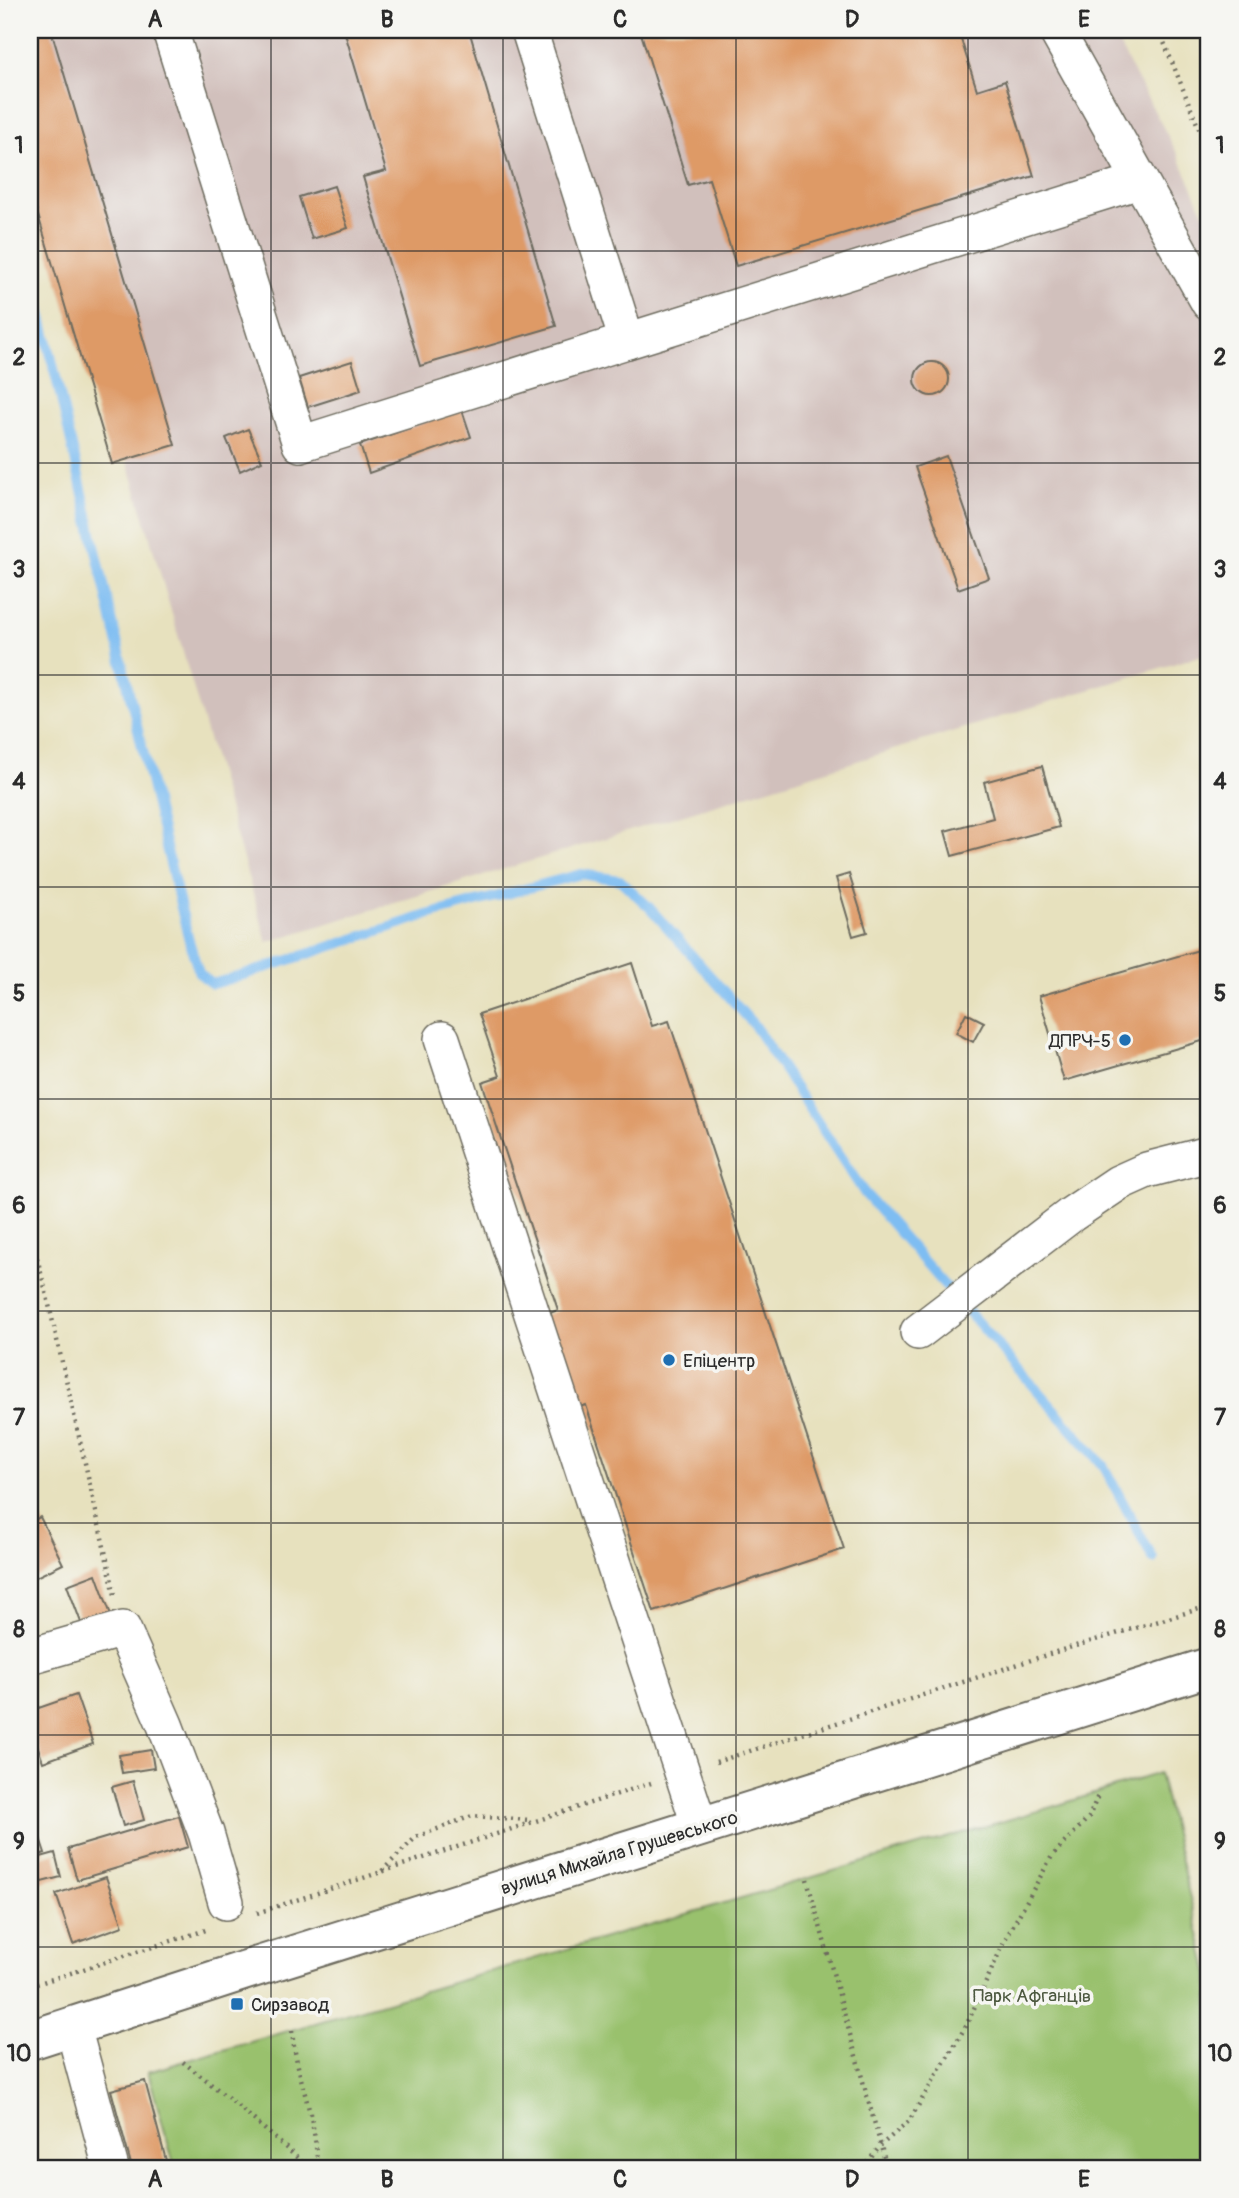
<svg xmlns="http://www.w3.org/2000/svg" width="1239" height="2198" font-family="Pangolin,sans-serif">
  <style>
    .industrial { fill: #d1c0bc }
    .green { fill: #99c16d; stroke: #62764c; stroke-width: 2 }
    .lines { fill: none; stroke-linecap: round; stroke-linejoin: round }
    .stream { stroke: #7ebdf2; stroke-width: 10 }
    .building { fill: #de9a66 }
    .minor-casing { stroke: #6d6b5e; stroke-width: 38 }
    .major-casing { stroke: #6d6b5e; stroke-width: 42 }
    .path { stroke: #6d6b5e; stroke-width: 4.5; stroke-dasharray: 2 5; stroke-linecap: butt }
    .minor { stroke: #fff; stroke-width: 35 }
    .major { stroke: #fff; stroke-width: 38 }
    .grid { fill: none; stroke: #2b2b2b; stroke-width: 2; stroke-opacity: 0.55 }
    .poi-dot { fill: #1f6fb2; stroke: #f6f6f2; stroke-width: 2.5 }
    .labels { text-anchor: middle; stroke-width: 7; stroke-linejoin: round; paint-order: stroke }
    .poi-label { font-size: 19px; fill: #2b2b2b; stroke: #f6f6f2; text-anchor: start }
    .street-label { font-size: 19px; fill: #2b2b2b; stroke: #f6f6f2 }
    .park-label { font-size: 19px; fill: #4c583f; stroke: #f6f6f2 }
    .neatline { fill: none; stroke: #2b2b2b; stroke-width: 2.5 }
    .grid-label { font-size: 23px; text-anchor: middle; font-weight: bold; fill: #2b2b2b }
  </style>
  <rect width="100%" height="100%" fill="#f6f6f2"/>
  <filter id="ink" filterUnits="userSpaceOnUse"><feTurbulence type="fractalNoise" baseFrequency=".0143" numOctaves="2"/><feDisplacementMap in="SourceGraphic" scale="14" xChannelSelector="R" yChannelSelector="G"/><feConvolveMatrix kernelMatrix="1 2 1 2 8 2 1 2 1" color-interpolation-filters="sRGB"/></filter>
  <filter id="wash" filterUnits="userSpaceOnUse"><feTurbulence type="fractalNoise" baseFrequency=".00686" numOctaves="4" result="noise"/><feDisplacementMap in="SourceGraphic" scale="28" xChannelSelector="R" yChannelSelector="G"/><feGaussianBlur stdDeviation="1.57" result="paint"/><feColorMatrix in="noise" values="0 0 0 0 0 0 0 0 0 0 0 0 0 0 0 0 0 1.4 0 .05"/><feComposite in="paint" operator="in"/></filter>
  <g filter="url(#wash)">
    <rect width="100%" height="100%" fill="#e7e1be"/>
    <polygon class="industrial" points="30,30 1111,30 1178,155 1209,225 1209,653 267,942 30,124"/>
    <polygon class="green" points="1159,1773 1209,1974 1209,2168 175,2168 148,2072 1065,1803"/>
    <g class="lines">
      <g class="stream">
        <path d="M30,267C84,493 133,719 190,944L199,973L212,984L234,978L427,915L581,874L620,880L649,907L754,1025L865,1194L951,1292"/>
        <polyline points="966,1309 1103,1465 1153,1559"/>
      </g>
    </g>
    <g id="blocks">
      <g class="building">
        <polygon points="30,30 51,30 175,445 112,464 30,188"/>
        <polygon points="344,30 469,30 556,326 420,366 363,177 386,171"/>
        <polygon points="640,30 958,30 977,90 1005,81 1034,176 736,266 709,179 688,185"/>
        <polygon points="334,186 348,228 312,239 299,197"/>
        <polygon points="352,361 361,390 308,407 299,378"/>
        <circle cx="932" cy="379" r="17"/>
        <polygon points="462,410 471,437 369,473 360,445"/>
        <polygon points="248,429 262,461 240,471 226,438"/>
        <polygon points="946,456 989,578 958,589 915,467"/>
        <polygon points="1042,766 1059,827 952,856 945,831 993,818 984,782"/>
        <polygon points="849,874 867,932 853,936 836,878"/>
        <polygon points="1209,947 1209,1039 1064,1081 1039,996"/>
        <polygon points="632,963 652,1026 669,1021 844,1549 654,1612 586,1405 573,1409 542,1316 558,1310 482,1082 500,1076 479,1014"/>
        <polygon points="966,1013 984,1022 973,1042 956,1033"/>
        <polygon points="40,1517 63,1564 30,1580 30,1522"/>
        <polygon points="96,1574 111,1615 82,1625 67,1585"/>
        <polygon points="76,1695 93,1744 43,1762 30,1724 30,1711"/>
        <polygon points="151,1750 154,1768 122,1773 119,1755"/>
        <polygon points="133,1781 144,1820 123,1826 112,1787"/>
        <polygon points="179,1816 188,1847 77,1880 68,1849"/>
        <polygon points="36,1826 45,1853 30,1858 30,1828"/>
        <polygon points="55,1853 61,1877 30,1885 30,1860"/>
        <polygon points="106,1877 123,1926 73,1944 56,1894"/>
        <polygon points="145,2081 168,2168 132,2168 111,2090"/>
      </g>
    </g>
  </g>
  <g filter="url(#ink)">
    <use href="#blocks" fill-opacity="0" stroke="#6d6b5e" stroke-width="2"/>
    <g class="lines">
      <g class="minor-casing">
        <g id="minor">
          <polyline points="170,30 300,444 627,341"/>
          <polyline points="529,30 627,341 1139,181"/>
          <polyline points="1056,30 1209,303"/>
          <polyline points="442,1039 700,1827"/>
          <polyline points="918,1332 1072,1214 1118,1183 1147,1170 1209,1154"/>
          <polyline points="30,1656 123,1629 165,1725 206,1833 226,1902"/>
          <polyline points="73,2027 111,2168"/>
        </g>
      </g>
      <g class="major-casing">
        <polyline id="major" points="30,2040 246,1970 1209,1667"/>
      </g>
      <g class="path">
        <polyline points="1159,30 1209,153"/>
        <polyline points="30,1231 47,1296 115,1595"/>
        <polyline points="716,1762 1062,1650 1209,1606"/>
        <polyline points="382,1871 416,1837 472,1816 530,1820"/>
        <polyline points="807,1879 887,2168"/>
        <polyline points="257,1913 651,1783"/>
        <polyline points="30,1986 206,1930"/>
        <path d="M292,2031C296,2077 318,2121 317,2168"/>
        <polyline points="183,2062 231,2100 309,2168"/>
        <polyline points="863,2168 881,2145 909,2121 966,2026 1006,1938 1052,1856 1089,1817 1099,1793"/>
      </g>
      <use href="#minor" class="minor"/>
      <use href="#major" class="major"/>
    </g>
  </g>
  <path class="grid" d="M271,30V2168M503,30V2168M736,30V2168M968,30V2168M30,251H1209M30,463H1209M30,675H1209M30,887H1209M30,1099H1209M30,1311H1209M30,1523H1209M30,1735H1209M30,1947H1209"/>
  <g class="poi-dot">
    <circle cx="1125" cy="1040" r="7"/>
    <circle cx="669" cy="1360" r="7"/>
    <rect x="230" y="1997" width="14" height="14" rx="3.5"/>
  </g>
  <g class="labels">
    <g class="poi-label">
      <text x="1111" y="1047" text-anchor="end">ДПРЧ-5</text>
      <text x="683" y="1367">Епіцентр</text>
      <text x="251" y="2011">Сирзавод</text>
    </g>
    <g class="street-label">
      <text transform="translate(619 1852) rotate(-17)" y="7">вулиця Михайла Грушевського</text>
    </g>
    <g class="park-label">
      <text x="1032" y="2002">Парк Афганців</text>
    </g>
  </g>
  <rect width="1239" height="2198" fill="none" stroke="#f6f6f2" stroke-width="77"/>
  <rect x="38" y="38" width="1162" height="2122" class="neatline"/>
  <g class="grid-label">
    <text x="155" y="27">A</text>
    <text x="387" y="27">B</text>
    <text x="620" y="27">C</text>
    <text x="852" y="27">D</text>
    <text x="1084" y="27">E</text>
    <text x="19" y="153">1</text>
    <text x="1220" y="153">1</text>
    <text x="19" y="365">2</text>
    <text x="1220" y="365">2</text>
    <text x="19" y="577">3</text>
    <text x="1220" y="577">3</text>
    <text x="19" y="789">4</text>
    <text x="1220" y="789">4</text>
    <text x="19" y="1001">5</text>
    <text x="1220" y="1001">5</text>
    <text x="19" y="1213">6</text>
    <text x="1220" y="1213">6</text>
    <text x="19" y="1425">7</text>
    <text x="1220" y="1425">7</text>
    <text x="19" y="1637">8</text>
    <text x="1220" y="1637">8</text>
    <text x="19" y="1849">9</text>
    <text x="1220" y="1849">9</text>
    <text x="19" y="2061">10</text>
    <text x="1220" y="2061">10</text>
    <text x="155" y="2187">A</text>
    <text x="387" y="2187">B</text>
    <text x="620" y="2187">C</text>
    <text x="852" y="2187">D</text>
    <text x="1084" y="2187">E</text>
  </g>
</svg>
